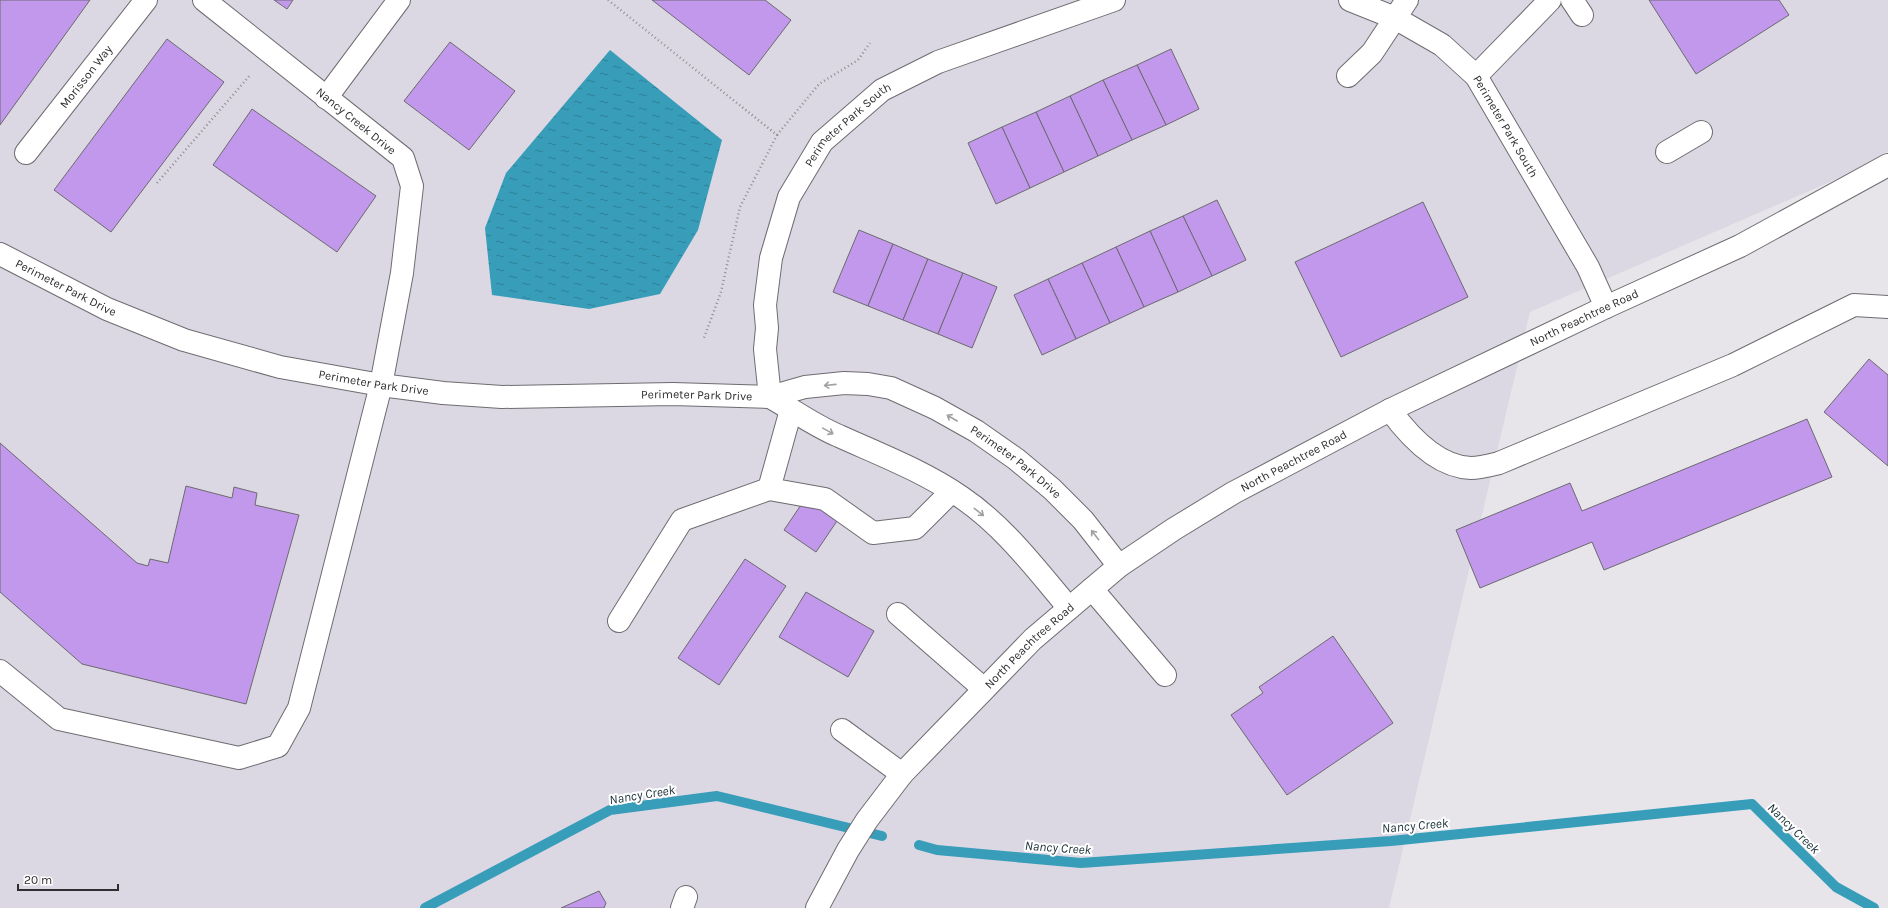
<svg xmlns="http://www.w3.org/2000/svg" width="1888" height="908" font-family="Karla,sans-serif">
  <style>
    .built { fill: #dcd8e3 }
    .water { fill: url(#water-ripples) }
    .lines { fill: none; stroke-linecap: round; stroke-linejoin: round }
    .stream { stroke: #379db9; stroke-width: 10 }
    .building { fill: #c198ec; stroke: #6c6a6e }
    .minor-casing { stroke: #6e6c71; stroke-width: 24 }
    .path { stroke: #8f8d91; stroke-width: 2.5; stroke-dasharray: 1 3; stroke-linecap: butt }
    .minor { stroke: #fff; stroke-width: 22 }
    .oneway { stroke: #a1a0a1 }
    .labels { text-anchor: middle; stroke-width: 4; stroke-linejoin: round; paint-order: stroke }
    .street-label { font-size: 12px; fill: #2e2d2f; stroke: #fff }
    .water-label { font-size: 13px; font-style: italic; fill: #20363d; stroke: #fff }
  </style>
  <defs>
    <pattern id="water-ripples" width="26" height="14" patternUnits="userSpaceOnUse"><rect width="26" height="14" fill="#379db9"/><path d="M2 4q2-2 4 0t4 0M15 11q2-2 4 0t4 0" fill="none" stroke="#2f8097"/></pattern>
  </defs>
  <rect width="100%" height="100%" fill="#e7e5ea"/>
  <polygon class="built" points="0,0 1888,0 1888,151 1862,168 1530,312 1389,908 0,908"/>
  <polygon class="water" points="610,50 722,140 698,230 660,294 589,309 492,295 485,228 506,173"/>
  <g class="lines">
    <g class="stream">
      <polyline points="919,845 937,850 1081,863 1391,841 1752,804 1836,887 1874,908"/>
      <polyline points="425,908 610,810 717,796 882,836"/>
    </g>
  </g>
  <g class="building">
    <polygon points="0,0 90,0 0,125"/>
    <polygon points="274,0 293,0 287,9"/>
    <polygon points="652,0 765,0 791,20 749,75"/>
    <polygon points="1649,0 1779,0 1789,15 1696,74"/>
    <polygon points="167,39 224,82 111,232 54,190"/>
    <polygon points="450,42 515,91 469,150 404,101"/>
    <polygon points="1171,49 1199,109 1166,125 1137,65"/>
    <polygon points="1137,65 1166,125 1132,140 1103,80"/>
    <polygon points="1103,80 1132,140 1098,156 1070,96"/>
    <polygon points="1070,96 1098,156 1064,172 1036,112"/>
    <polygon points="252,109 376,196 337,252 213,165"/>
    <polygon points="1036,112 1064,172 1030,188 1002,127"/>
    <polygon points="1002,127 1030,188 996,204 968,143"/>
    <polygon points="1217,200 1246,260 1212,276 1183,216"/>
    <polygon points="1423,202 1468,297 1341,357 1295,262"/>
    <polygon points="1183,216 1212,276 1178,292 1150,231"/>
    <polygon points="859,230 893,244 868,306 833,292"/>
    <polygon points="1150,231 1178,292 1144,307 1116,247"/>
    <polygon points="893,244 928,259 903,320 868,306"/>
    <polygon points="1116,247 1144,307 1110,323 1082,263"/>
    <polygon points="928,259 963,273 938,334 903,320"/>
    <polygon points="1082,263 1110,323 1076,339 1048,279"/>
    <polygon points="963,273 997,287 972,348 938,334"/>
    <polygon points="1048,279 1076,339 1042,355 1014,295"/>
    <polygon points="1869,359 1888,375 1888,466 1824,412"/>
    <polygon points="1807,419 1832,477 1604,570 1592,542 1480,588 1456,530 1570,483 1582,511"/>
    <polygon points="0,443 137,563 148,566 150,559 168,563 186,486 232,498 234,487 257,493 255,505 299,515 246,704 82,664 0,592"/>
    <polygon points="805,499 837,521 816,552 784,530"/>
    <polygon points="745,559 786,586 719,685 678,658"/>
    <polygon points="806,592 874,631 848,677 779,637"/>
    <polygon points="1333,636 1393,723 1287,795 1231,715 1263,693 1259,687"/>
    <polygon points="599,891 606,903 604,908 561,908"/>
  </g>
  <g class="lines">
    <g class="minor-casing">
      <g id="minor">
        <path id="s1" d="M1350,0L1395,18L1442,45L1476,76L1588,267L1606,307"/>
        <polyline points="1572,0 1582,15"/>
        <polyline points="1348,76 1372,53 1407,0"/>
        <polyline points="1476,76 1550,0"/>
        <polyline points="326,98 399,0"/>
        <polyline points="1667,152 1701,132"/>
        <path id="s2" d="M26,153L146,0"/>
        <path id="s3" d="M0,254L107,309L184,340L280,367L381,385L443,393L502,397L673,394L770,397L805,387L844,383L868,384L891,388L935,408L976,431L1016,459L1052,489L1083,520L1119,566"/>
        <path id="s4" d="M770,397L765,349L767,328L765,305L771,258L789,197L822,142L882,90L938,62L1114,0"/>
        <path d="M770,397C793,410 815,426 839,436C881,455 923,471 961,497C1004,526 1036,569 1069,608"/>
        <polyline points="791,410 769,489 825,499 873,533 915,528 951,492"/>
        <path d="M1390,410C1409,436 1437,467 1471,468C1480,468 1491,465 1499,463L1733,365L1854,305L1888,307"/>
        <polyline points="1092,589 1165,675"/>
        <polyline points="898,614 984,689"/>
        <polyline points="619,621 682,520 769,489"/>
        <polyline points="0,671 59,719 239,758 278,746 299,708 381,385 402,273 412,186 403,158 204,0"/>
        <polyline points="842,730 902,774"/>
        <polyline points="682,908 686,897"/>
        <path id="s5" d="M817,908L848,850L867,820L902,774L1033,639L1119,566L1174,529L1233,493L1390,410L1606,307L1740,246L1888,165"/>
      </g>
    </g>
    <g class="path">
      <polyline points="608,0 777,135 740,207 721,292 704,338"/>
      <polyline points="777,135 819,84 858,60 870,43"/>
      <polyline points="157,183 251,74"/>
    </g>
    <use href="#minor" class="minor"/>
  </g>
  <defs><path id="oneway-shaft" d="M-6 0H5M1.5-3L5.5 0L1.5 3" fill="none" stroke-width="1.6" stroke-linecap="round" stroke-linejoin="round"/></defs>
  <g class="oneway">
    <use href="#oneway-shaft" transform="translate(830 385) rotate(174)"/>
    <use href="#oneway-shaft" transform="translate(952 418) rotate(-150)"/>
    <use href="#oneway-shaft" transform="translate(828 431) rotate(29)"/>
    <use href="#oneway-shaft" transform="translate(979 512) rotate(38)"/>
    <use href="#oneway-shaft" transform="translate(1095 535) rotate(-128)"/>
  </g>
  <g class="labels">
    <g class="street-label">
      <text dy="4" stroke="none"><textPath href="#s2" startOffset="97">Morisson Way</textPath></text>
      <text transform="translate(356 121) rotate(39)" y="4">Nancy Creek Drive</text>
      <text dy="4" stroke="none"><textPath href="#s4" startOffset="298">Perimeter Park South</textPath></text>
      <text dy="4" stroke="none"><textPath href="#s1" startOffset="207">Perimeter Park South</textPath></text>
      <text dy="4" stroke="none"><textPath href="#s3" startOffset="74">Perimeter Park Drive</textPath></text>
      <text dy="4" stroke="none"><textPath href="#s5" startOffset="988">North Peachtree Road</textPath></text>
      <text dy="4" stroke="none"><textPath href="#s3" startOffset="398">Perimeter Park Drive</textPath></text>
      <text dy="4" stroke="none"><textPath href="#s3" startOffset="722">Perimeter Park Drive</textPath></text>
      <text dy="4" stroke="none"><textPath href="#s5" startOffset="664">North Peachtree Road</textPath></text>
      <text dy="4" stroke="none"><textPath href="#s3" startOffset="1064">Perimeter Park Drive</textPath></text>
      <text dy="4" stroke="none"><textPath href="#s5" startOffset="340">North Peachtree Road</textPath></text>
    </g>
    <g class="water-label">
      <text transform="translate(642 794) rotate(-9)" y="5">Nancy Creek</text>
      <text transform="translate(1415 825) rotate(-5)" y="5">Nancy Creek</text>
      <text transform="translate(1794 828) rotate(44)" y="5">Nancy Creek</text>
      <text transform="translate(1058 847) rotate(4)" y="5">Nancy Creek</text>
    </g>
  </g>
  <path d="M18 884v6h100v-6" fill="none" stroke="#2e2d2f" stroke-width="2"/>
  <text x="24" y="884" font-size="12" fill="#2e2d2f" stroke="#ffffff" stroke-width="3" paint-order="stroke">20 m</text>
</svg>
